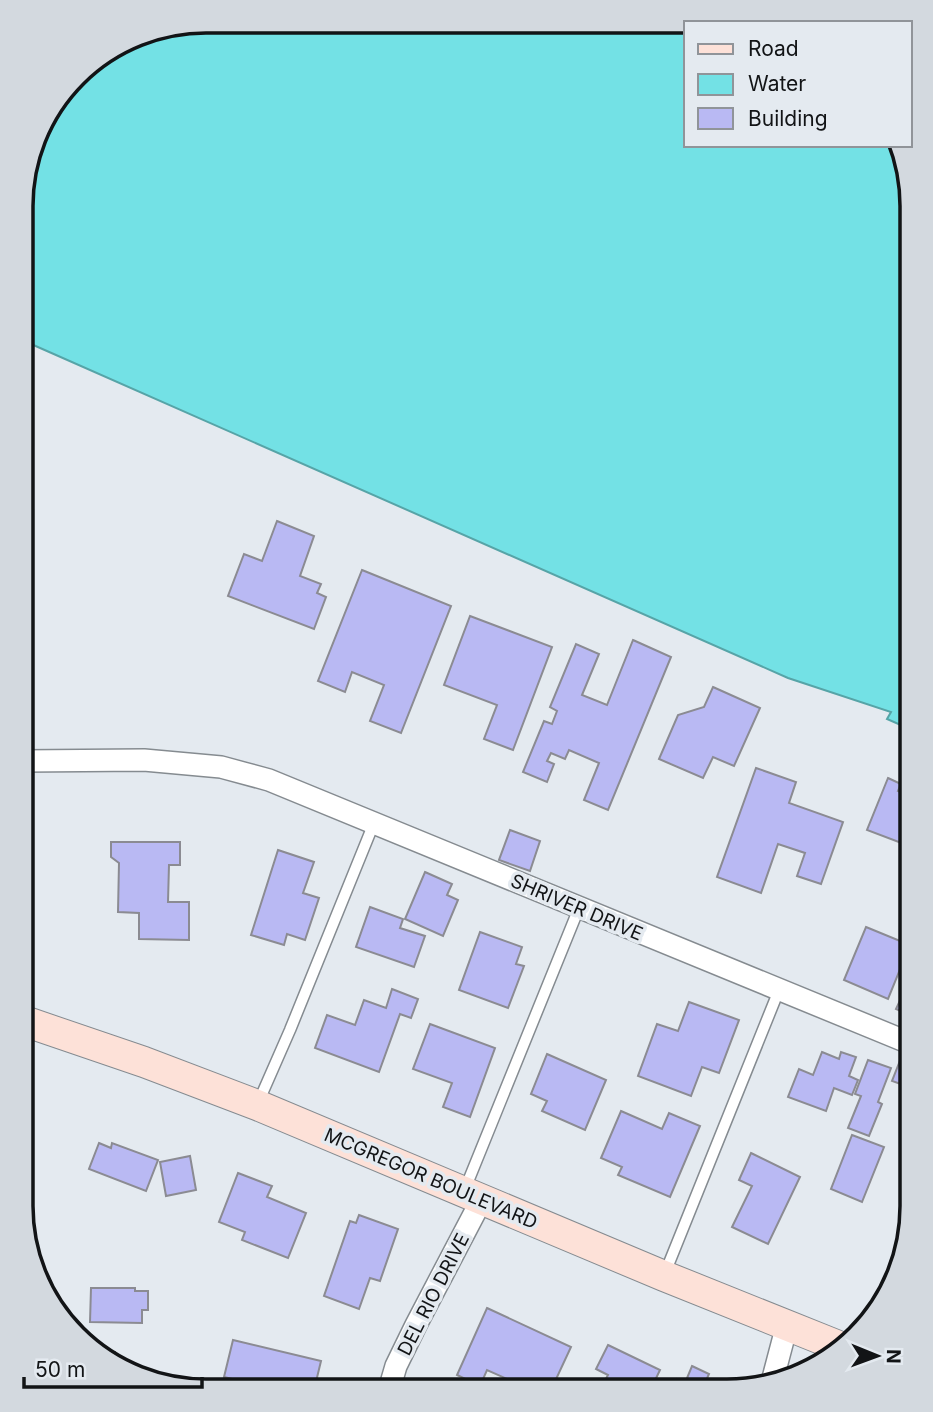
<svg xmlns="http://www.w3.org/2000/svg" width="933" height="1412" font-family="Inter,sans-serif">
  <style>
    .water { fill: #73e1e5; stroke: #56a4a7; stroke-width: 2 }
    .building { fill: #b9b9f3; stroke: #8b8b92; stroke-width: 2 }
    .lines { fill: none; stroke-linecap: round; stroke-linejoin: round }
    .service-casing { stroke: #858b90; stroke-width: 13 }
    .minor-casing { stroke: #858b90; stroke-width: 24 }
    .secondary-casing { stroke: #858b90; stroke-width: 32 }
    .service { stroke: #fff; stroke-width: 10 }
    .minor { stroke: #fff; stroke-width: 21 }
    .secondary { stroke: #fde1d8; stroke-width: 30 }
    .labels { text-anchor: middle; stroke-width: 7; stroke-linejoin: round; paint-order: stroke }
    .street-label { font-size: 19px; fill: #121416; stroke: #e4eaf0 }
    .rim { fill: none; stroke: #121416; stroke-width: 3.5 }
  </style>
  <rect width="100%" height="100%" fill="#e4eaf0"/>
  <polygon class="water" points="207,21 686,24 686,145 900,145 912,207 912,730 887,719 891,712 788,678 22,340 23,182 46,114 85,67 147,31"/>
  <g class="building">
    <polygon points="277,521 314,536 300,576 321,584 317,593 326,597 314,629 228,596 244,554 262,561"/>
    <polygon points="362,570 451,606 401,733 370,721 384,685 352,672 345,692 318,681"/>
    <polygon points="470,616 552,647 513,750 484,739 497,705 444,685"/>
    <polygon points="633,640 671,657 608,810 584,800 599,763 569,750 565,759 551,753 547,761 554,764 547,782 523,772 544,721 552,724 557,711 550,707 576,644 599,654 582,695 607,705"/>
    <polygon points="713,687 760,708 734,766 713,757 703,778 659,759 678,715 704,707"/>
    <polygon points="756,768 796,782 789,803 843,822 821,884 797,876 805,853 778,844 761,893 717,877"/>
    <polygon points="888,778 901,784 898,791 912,797 912,847 867,830"/>
    <polygon points="510,830 540,841 530,871 499,860"/>
    <polygon points="111,842 180,842 180,865 169,865 168,902 189,902 189,940 139,939 139,913 118,912 119,863 111,857"/>
    <polygon points="278,850 314,862 303,893 319,898 305,940 287,934 284,945 251,935"/>
    <polygon points="425,872 452,884 447,895 458,900 443,936 405,919"/>
    <polygon points="370,907 403,919 400,928 425,936 414,967 356,947"/>
    <polygon points="866,927 910,945 888,999 844,980"/>
    <polygon points="480,932 522,947 516,964 524,966 508,1008 459,990"/>
    <polygon points="912,975 912,1016 896,1009"/>
    <polygon points="392,989 418,999 411,1018 400,1014 379,1072 315,1048 327,1015 355,1025 364,1000 386,1008"/>
    <polygon points="689,1002 739,1020 719,1073 702,1067 691,1096 638,1076 657,1024 678,1031"/>
    <polygon points="430,1024 495,1048 470,1117 443,1107 452,1083 413,1069"/>
    <polygon points="822,1052 839,1059 841,1052 856,1057 849,1076 858,1080 852,1095 834,1088 826,1111 788,1097 799,1069 813,1075"/>
    <polygon points="903,1053 912,1057 912,1088 892,1081"/>
    <polygon points="547,1054 606,1080 585,1130 542,1111 547,1101 531,1094"/>
    <polygon points="868,1060 891,1068 878,1102 882,1104 869,1136 848,1128 861,1096 855,1094"/>
    <polygon points="621,1111 662,1129 669,1113 700,1126 670,1197 618,1175 622,1167 601,1158"/>
    <polygon points="852,1135 884,1147 862,1202 831,1189"/>
    <polygon points="99,1143 111,1148 112,1143 158,1160 146,1191 89,1169"/>
    <polygon points="751,1153 800,1177 768,1244 732,1227 752,1186 739,1180"/>
    <polygon points="190,1156 196,1190 166,1196 160,1162"/>
    <polygon points="238,1173 272,1186 267,1197 306,1213 288,1258 242,1240 245,1232 219,1222"/>
    <polygon points="359,1215 398,1229 380,1281 370,1278 359,1309 324,1296 350,1221 356,1223"/>
    <polygon points="91,1288 135,1288 135,1291 148,1291 148,1310 142,1310 142,1323 90,1322"/>
    <polygon points="487,1308 571,1347 551,1390 532,1390 487,1370 480,1386 457,1375"/>
    <polygon points="233,1340 321,1361 314,1390 277,1390 224,1377"/>
    <polygon points="608,1345 660,1370 650,1391 606,1391 601,1388 608,1375 596,1369"/>
    <polygon points="101,1352 115,1352 115,1362 101,1356"/>
    <polygon points="692,1366 709,1374 703,1387 712,1391 671,1391 677,1379 685,1383"/>
  </g>
  <g class="lines">
    <g class="service-casing">
      <g id="service">
        <polyline points="258,1103 290,1030 374,823"/>
        <polyline points="465,1189 579,908"/>
        <polyline points="665,1273 779,990"/>
      </g>
    </g>
    <g class="minor-casing">
      <g id="minor">
        <polyline points="22,761 144,760 221,767 269,780 912,1044"/>
        <polyline points="772,1382 787,1325"/>
        <polyline points="389,1390 396,1366 416,1325 482,1199"/>
      </g>
    </g>
    <g class="secondary-casing">
      <polyline id="secondary" points="21,1020 144,1062 257,1105 664,1276 836,1345"/>
    </g>
    <use href="#service" class="service"/>
    <use href="#minor" class="minor"/>
    <use href="#secondary" class="secondary"/>
  </g>
  <g class="labels">
    <g class="street-label">
      <text transform="translate(577 907) rotate(23)" y="7">SHRIVER DRIVE</text>
      <text transform="translate(431 1178) rotate(23)" y="7">MCGREGOR BOULEVARD</text>
      <text transform="translate(433 1294) rotate(-63)" y="7">DEL RIO DRIVE</text>
    </g>
  </g>
  <path d="M0 0H933V1412H0ZM206 33H727A173 173 0 0 1 900 206V1206A173 173 0 0 1 727 1379H206A173 173 0 0 1 33 1206V206A173 173 0 0 1 206 33Z" fill="#d3d9df" fill-rule="evenodd"/>
  <path class="rim" d="M206 33H727A173 173 0 0 1 900 206V1206A173 173 0 0 1 727 1379H206A173 173 0 0 1 33 1206V206A173 173 0 0 1 206 33Z"/>
  <rect x="684" y="21" width="228" height="126" fill="#e4eaf0" stroke="#909499" stroke-width="2"/>
  <rect x="698" y="44" width="35" height="10" fill="#fde1d8" stroke="#909499" stroke-width="2"/>
  <text x="748" y="56" font-size="21" fill="#121416">Road</text>
  <rect x="698" y="74" width="35" height="21" fill="#73e1e5" stroke="#909499" stroke-width="2"/>
  <text x="748" y="91" font-size="21" fill="#121416">Water</text>
  <rect x="698" y="108" width="35" height="21" fill="#b9b9f3" stroke="#909499" stroke-width="2"/>
  <text x="748" y="126" font-size="21" fill="#121416">Building</text>
  <g transform="translate(877 1356) rotate(91)" stroke="#e4eaf0" stroke-width="5" paint-order="stroke">
  <path d="M0-5L12 26L0 18L-12 26Z" fill="#121416"/>
  <text y="-10" font-size="19" font-weight="bold" text-anchor="middle" fill="#121416">N</text>
  </g>
  <path d="M24 1377v10h178v-10" fill="none" stroke="#121416" stroke-width="3.5"/>
  <text x="35" y="1377" font-size="21" fill="#121416" stroke="#e4eaf0" stroke-width="5" paint-order="stroke">50 m</text>
</svg>
